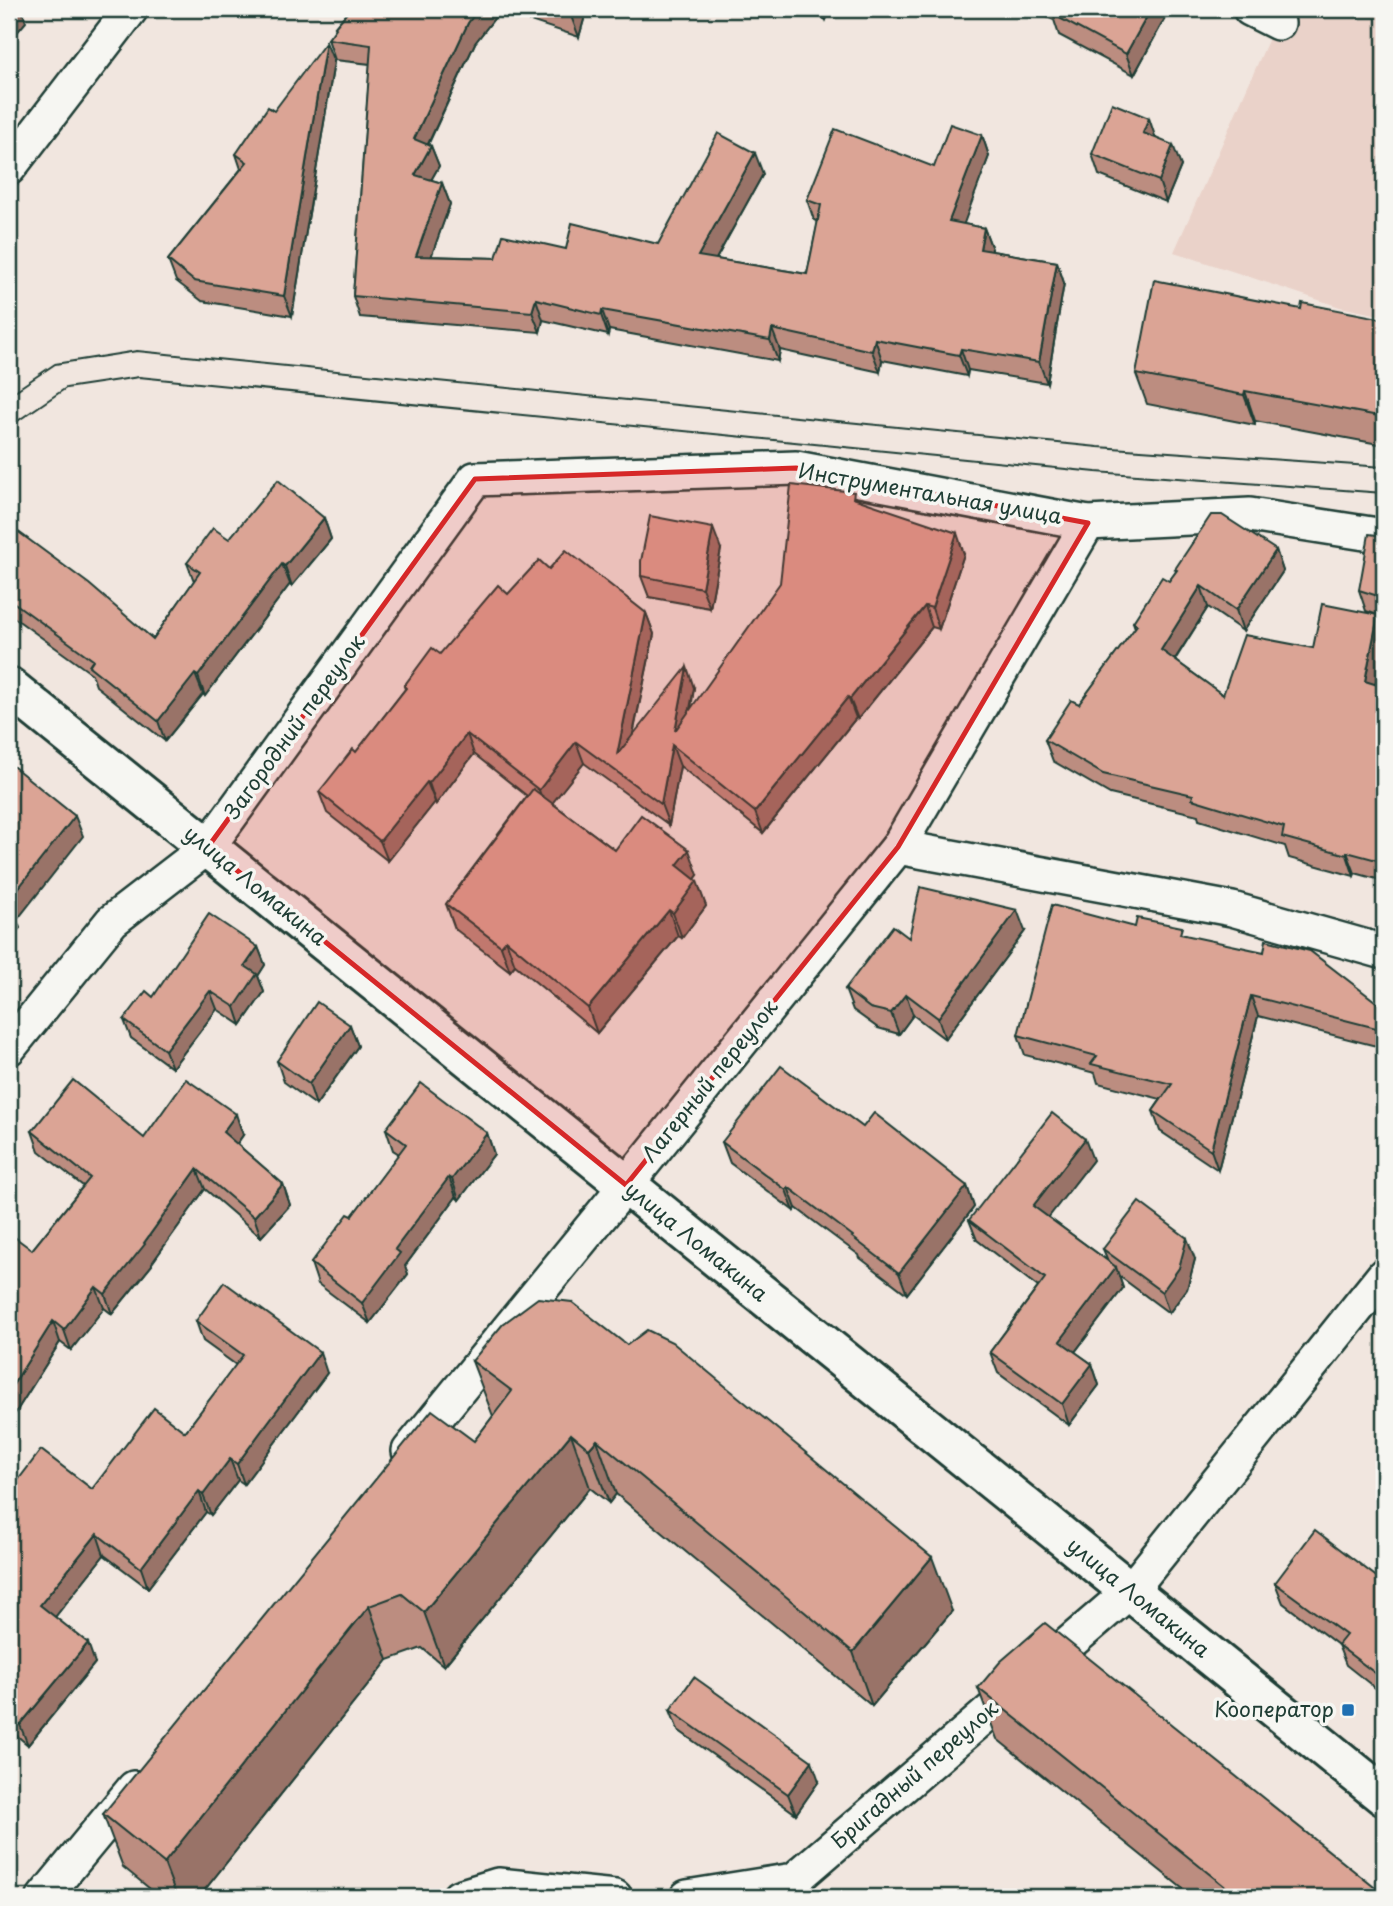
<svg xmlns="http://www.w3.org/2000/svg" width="1393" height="1906" font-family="'Playpen Sans',sans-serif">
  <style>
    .built { fill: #ead2c9 }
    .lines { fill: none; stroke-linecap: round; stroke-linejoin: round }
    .street-casing { stroke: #1f3d34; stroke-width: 38 }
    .secondary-casing { stroke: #1f3d34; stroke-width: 44 }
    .street { stroke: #f6f6f2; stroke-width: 33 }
    .secondary { stroke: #f6f6f2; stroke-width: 38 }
    .tram { stroke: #1f3d34; stroke-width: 2 }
    .wall { fill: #bc8d80; stroke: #1f3d34; stroke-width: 2 }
    .shaded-wall { fill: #997368; stroke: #1f3d34; stroke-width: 2 }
    .building { fill: #dba495; stroke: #1f3d34; stroke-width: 2 }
    .marked { fill: #d62828; fill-opacity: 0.2; stroke: #d62828; stroke-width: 5; stroke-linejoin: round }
    .poi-dot { fill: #1f6fb2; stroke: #f6f6f2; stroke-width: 2.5 }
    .labels { text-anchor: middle; stroke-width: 7; stroke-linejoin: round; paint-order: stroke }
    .street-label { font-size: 21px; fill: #1f3d34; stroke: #f6f6f2 }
    .poi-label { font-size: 21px; fill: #1f3d34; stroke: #f6f6f2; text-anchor: end }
  </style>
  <rect width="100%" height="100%" fill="#f1e6df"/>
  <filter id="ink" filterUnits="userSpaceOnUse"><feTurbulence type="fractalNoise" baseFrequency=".0143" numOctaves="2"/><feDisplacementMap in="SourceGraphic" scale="14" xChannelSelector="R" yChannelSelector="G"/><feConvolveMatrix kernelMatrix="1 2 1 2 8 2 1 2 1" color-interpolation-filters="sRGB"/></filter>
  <g filter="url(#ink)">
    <polygon class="built" points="1282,9 1384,9 1384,316 1340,307 1174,252"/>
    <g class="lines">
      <g class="street-casing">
        <g id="street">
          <polyline points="1250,9 1278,23"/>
          <polyline points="9,168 131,9"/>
          <polyline points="898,847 1232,909 1384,952"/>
          <polyline points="9,1048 112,921 208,847 475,479 796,468 1088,523 1250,515 1384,536"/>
          <polyline points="409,1451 626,1185 898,847 1088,523"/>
          <polyline points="44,1897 134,1788"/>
          <polyline points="459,1897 498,1885 615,1897"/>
          <polyline points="687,1897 794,1880 1130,1591 1384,1275"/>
        </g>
      </g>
      <g class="secondary-casing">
        <polyline id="secondary" points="9,687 1384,1796"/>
      </g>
      <use href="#street" class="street"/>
      <use href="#secondary" class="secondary"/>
      <g class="tram">
        <polyline points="9,395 55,364 137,351 1098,447 1384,467"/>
        <polyline points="9,430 19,420 66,388 139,377 1096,472 1384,493"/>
      </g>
    </g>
    <g class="wall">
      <polygon points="350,9 587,9 579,37 500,11 475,43 428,145 431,146 439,166 431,180 442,183 450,204 431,256 496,258 566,249 658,244 763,174 716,259 807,274 818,222 814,220 807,200 934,167 982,135 989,156 963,224 984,228 992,249 992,251 1057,262 1064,283 1047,383 968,370 967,376 882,360 880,372 780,350 778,361 609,330 608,335 543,320 540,332 360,317 353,296 370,64 335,60 328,39 336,29 335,27"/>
      <polygon points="807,9 830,9 826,20"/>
      <polygon points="1028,9 1170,9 1134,75 1059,35 1054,20"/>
      <polygon points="334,62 292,316 202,301 176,281 168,260 241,169 236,154"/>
      <polygon points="1156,138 1181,166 1166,202 1099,175 1092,154"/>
      <polygon points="1301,309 1384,319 1384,445 1255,421 1255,425 1147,404 1136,374"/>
      <polygon points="857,499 964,554 939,629 932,627 858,719 856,718 763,833 680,766 669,825 584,763 552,803 615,850 698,875 695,879 706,906 682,938 678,936 597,1033 515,965 510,971 455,929 446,904 527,796 474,754 436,804 435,802 388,861 327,813 319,792 356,752 405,689 404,686 508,594 549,569 646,613 654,634 633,735 694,688 691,709"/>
      <polygon points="324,518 331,539 292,586 290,584 205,696 203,694 165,741 96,686 92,674 9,614 9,525 153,639 194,581 187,563 229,539"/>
      <polygon points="1384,536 1384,617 1378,615 1376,684 1384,687 1384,881 1355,873 1354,876 1289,858 1285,846 1199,820 1198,815 1110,794 1053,761 1045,740 1079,704 1135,628 1133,622 1169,581 1176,572 1175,569 1276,550 1283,571 1243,631 1208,607 1175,660 1223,695 1378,615 1366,611 1359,590"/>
      <polygon points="721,549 710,608 649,597 641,576"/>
      <polygon points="1135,927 1185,935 1384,1008 1384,1048 1258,1016 1218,1170 1160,1131 1153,1111 1161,1099 1098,1083 1095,1073 1025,1055 1018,1035"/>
      <polygon points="1025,931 945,1039 913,1015 899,1034 878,1028 853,1010 845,989 909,938"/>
      <polygon points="258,947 265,965 258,976 264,992 241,1025 217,1009 172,1068 131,1038 124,1020 153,997"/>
      <polygon points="350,1025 358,1046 316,1105 284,1082 277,1061"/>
      <polygon points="863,1127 967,1186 974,1207 907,1294 860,1258 859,1255 796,1208 794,1211 730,1163 722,1142"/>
      <polygon points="386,1129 487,1133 494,1154 459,1200 456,1197 405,1266 408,1274 370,1323 318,1284 311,1263 352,1216 399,1154 393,1150"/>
      <polygon points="32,1131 144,1138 243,1135 237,1144 283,1184 290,1205 261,1237 205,1189 152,1263 152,1265 112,1314 104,1308 71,1350 60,1342 9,1423 32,1250 83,1186 39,1151"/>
      <polygon points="1093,1160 1048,1217 1108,1261 1103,1249 1195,1259 1187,1289 1169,1313 1119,1276 1123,1288 1075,1352 1092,1364 1099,1385 1069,1425 998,1373 990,1352 1038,1287 977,1240 969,1220"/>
      <polygon points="196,1321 327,1373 244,1484 238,1480 211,1515 206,1512 148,1588 104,1555 55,1617 95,1663 28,1745 9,1729 9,1492 92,1489 185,1432 236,1365 203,1341"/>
      <polygon points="472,1361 952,1611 872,1706 616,1494 609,1503 590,1488 444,1666 422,1648 388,1660 199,1897 160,1897 123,1867 103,1814 474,1441 493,1416"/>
      <polygon points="1384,1578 1384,1695 1346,1665 1338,1645 1283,1603 1275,1583 1382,1581"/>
      <polygon points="978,1688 1384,1897 1193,1897 997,1739"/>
      <polygon points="670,1710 819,1781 796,1814 678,1730"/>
    </g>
    <g class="shaded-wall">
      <polygon points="13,9 27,9 23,13 26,22 9,42 9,13"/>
      <polygon points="478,9 499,9 500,11 475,43 421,159 414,139 468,23"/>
      <polygon points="573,9 587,9 579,37 571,16"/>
      <polygon points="822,9 830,9 826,20"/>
      <polygon points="1151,9 1170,9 1134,75 1126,54"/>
      <polygon points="326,42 334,62 292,316 284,296"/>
      <polygon points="1149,118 1156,139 1143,133"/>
      <polygon points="982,135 989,156 957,242 949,221"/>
      <polygon points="1173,145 1181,166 1166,202 1159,181"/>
      <polygon points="431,146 439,166 422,196 415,175"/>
      <polygon points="755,153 763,174 706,277 698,256"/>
      <polygon points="442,183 450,204 424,277 416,256"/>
      <polygon points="984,228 992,249 988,270 980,249"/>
      <polygon points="1057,262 1064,283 1047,383 1039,362"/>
      <polygon points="536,299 543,320 540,332 532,312"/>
      <polygon points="602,310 609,330 608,335 601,315"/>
      <polygon points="772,329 780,350 778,361 770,340"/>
      <polygon points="875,339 882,360 880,372 872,351"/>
      <polygon points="961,349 968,370 967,376 959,355"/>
      <polygon points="1245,391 1255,421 1255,425 1244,395"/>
      <polygon points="324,518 331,539 292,586 285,566"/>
      <polygon points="713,528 721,549 710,608 702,588"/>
      <polygon points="957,533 964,554 939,629 932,608"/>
      <polygon points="1276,550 1283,571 1243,631 1236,610"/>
      <polygon points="282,564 290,584 205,696 198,676"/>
      <polygon points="1201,586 1208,607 1168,670 1161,650"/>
      <polygon points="925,606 932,627 858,719 850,699"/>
      <polygon points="646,613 654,634 624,776 617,755"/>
      <polygon points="1378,615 1384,632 1384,642 1372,702 1365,681"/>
      <polygon points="687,667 694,688 682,751 675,731"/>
      <polygon points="195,674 203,694 165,741 158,721"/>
      <polygon points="848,697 856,718 763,833 755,812"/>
      <polygon points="467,734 474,754 436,804 429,783"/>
      <polygon points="576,742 584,763 546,811 539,790"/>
      <polygon points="672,745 680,766 669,825 661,804"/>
      <polygon points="427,782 435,802 388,861 380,841"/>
      <polygon points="75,816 83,836 17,920 20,928 9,940 9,900"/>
      <polygon points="689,850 698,875 686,891 677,865"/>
      <polygon points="1347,852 1355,873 1354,876 1347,855"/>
      <polygon points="697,881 706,906 682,938 673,913"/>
      <polygon points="669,910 678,936 597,1033 588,1008"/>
      <polygon points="1017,910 1025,931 945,1039 938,1018"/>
      <polygon points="506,940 515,965 510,971 501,946"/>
      <polygon points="258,947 265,965 258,976 264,992 241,1025 235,1007 245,966"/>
      <polygon points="210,991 217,1009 172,1068 165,1050"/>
      <polygon points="906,994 913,1015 899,1034 891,1013"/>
      <polygon points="1251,996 1258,1016 1218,1170 1211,1150"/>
      <polygon points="350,1025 358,1046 316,1105 309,1084"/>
      <polygon points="236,1114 243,1135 231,1152 223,1132"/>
      <polygon points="487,1133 494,1154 459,1200 452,1179"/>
      <polygon points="1085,1139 1093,1160 1041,1227 1033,1206"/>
      <polygon points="197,1169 205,1189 152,1263 152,1265 112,1314 105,1294 144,1243"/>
      <polygon points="449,1177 456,1197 405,1266 408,1274 370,1323 362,1303 395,1249"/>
      <polygon points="283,1184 290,1205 261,1237 254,1217"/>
      <polygon points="967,1186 974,1207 907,1294 899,1273"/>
      <polygon points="788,1187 796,1208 794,1211 786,1190"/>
      <polygon points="1187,1238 1195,1259 1187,1289 1169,1313 1162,1292"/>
      <polygon points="1116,1267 1123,1288 1068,1361 1060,1341"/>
      <polygon points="96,1287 104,1308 71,1350 64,1330"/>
      <polygon points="53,1321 60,1342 9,1423 9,1391"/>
      <polygon points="320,1352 327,1373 244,1484 237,1464"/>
      <polygon points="1092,1364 1099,1385 1069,1425 1062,1404"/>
      <polygon points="571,1434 590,1488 444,1666 424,1612"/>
      <polygon points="597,1440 616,1494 609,1503 589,1449"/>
      <polygon points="230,1459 238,1480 211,1515 203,1495"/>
      <polygon points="199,1491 206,1512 148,1588 141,1568"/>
      <polygon points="97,1534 104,1555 48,1626 40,1605"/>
      <polygon points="932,1557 952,1611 872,1706 853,1652"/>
      <polygon points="369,1606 388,1660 199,1897 177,1897 164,1863"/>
      <polygon points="88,1643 95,1663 28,1745 20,1725"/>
      <polygon points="1384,1669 1384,1691 1379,1676"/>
      <polygon points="812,1761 819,1781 796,1814 788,1794"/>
    </g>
    <g class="building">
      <polygon points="350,9 478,9 468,23 414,139 431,146 415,175 442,183 416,256 496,258 503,235 566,249 572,223 658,244 718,133 755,153 698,256 807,274 821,205 807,200 835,129 934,167 950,124 982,135 949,221 984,228 980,249 1057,262 1039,362 961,349 959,355 875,339 872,351 772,329 770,340 602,310 601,315 536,299 532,312 353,296 371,45 328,39 336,28 335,27"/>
      <polygon points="549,9 573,9 571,16"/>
      <polygon points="1054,9 1151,9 1126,54 1052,14"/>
      <polygon points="326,42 284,296 194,281 168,260 247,162 236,154 268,107 274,111"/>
      <polygon points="1112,103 1149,118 1143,133 1173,145 1159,181 1092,154"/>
      <polygon points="1154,280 1301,309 1302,303 1384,319 1384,417 1245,391 1244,395 1136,374"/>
      <polygon points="278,480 324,518 285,566 282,564 198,676 195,674 158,721 89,666 93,660 9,599 9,525 89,584 153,639 200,572 187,563 213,528 229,539"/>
      <polygon points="791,485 854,492 853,498 957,533 932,608 925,606 850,699 848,697 755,812 672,745 661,804 576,742 539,790 467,734 429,783 427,782 380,841 319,792 353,749 356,752 406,688 404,686 432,648 440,654 498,585 508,594 539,560 549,569 566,550 646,613 617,755 687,667 675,731 780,583"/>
      <polygon points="1211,515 1222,515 1276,550 1236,610 1201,586 1161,650 1223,695 1244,635 1313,648 1322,604 1378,615 1365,681 1384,687 1384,862 1347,852 1347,855 1282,837 1284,827 1192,799 1193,795 1103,774 1045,740 1071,700 1079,704 1137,625 1133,622 1162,577 1169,581 1177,570 1175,569"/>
      <polygon points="650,516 713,528 702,588 641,576 641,561"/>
      <polygon points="1369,534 1384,536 1384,598 1359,590"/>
      <polygon points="9,763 75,816 9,900"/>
      <polygon points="533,789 615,850 641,815 689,850 677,865 697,881 673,913 669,910 588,1008 506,940 501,946 446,904"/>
      <polygon points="920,887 1017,910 938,1018 906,994 891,1013 870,1008 845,989 893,926 909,938"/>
      <polygon points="1052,905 1135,927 1137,918 1182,927 1180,934 1264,952 1266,940 1310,951 1384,1008 1384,1030 1251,996 1211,1150 1153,1111 1172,1084 1091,1064 1097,1056 1018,1035"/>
      <polygon points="209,914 258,947 245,966 257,974 235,1007 210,991 165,1050 124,1020 146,991 153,997"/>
      <polygon points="317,1002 350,1025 309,1084 277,1061"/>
      <polygon points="781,1066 863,1127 874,1113 967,1186 899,1273 852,1237 853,1236 788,1187 786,1190 722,1142"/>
      <polygon points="186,1079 236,1114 223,1132 283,1184 254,1217 197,1169 144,1243 145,1244 105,1294 96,1287 64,1330 53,1321 9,1391 9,1233 32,1250 90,1178 32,1131 73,1080 144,1138"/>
      <polygon points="421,1083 487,1133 452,1179 449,1177 395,1249 400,1253 362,1303 311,1263 348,1214 352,1216 406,1144 386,1129"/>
      <polygon points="1052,1113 1085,1139 1033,1206 1116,1267 1060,1341 1092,1364 1062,1404 990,1352 1045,1278 969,1220"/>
      <polygon points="1139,1202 1187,1238 1179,1268 1162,1292 1103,1249"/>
      <polygon points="224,1282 320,1352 237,1464 230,1459 203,1495 199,1491 141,1568 97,1534 40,1605 88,1643 20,1725 9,1715 9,1492 41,1450 92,1489 154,1408 185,1432 243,1355 196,1321"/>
      <polygon points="538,1298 572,1302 627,1345 647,1330 672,1342 932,1557 853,1652 597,1440 589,1449 571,1434 424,1612 402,1594 369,1606 164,1863 103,1814 432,1410 474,1441 512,1391 472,1361 503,1324"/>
      <polygon points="1315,1530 1382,1581 1384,1578 1384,1669 1379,1676 1338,1645 1346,1635 1275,1583"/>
      <polygon points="1045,1623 1384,1895 1384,1897 1238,1897 978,1688 1000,1662"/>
      <polygon points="694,1677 812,1761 788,1794 670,1710"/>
    </g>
  </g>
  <path class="marked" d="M796,468L1088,523L898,847L626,1185L208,847L475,479Z"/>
  <rect class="poi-dot" x="1341" y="1703" width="14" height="14" rx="3.5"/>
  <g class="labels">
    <g class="street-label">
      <text transform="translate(930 494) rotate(10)" y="7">Инструментальная улица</text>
      <text transform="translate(295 727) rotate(-54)" y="7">Загородний переулок</text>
      <text transform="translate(255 886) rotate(39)" y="7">улица Ломакина</text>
      <text transform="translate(710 1081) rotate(-51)" y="7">Лагерный переулок</text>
      <text transform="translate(696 1242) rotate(39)" y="7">улица Ломакина</text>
      <text transform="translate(1138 1598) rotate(39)" y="7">улица Ломакина</text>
      <text transform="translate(915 1775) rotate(-41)" y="7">Бригадный переулок</text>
    </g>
    <g class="poi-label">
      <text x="1334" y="1717">Кооператор</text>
    </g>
  </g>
  <rect width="1393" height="1906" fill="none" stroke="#f6f6f2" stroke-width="35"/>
  <rect x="18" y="18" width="1358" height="1871" fill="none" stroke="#1f3d34" stroke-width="2.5" filter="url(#ink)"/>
</svg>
